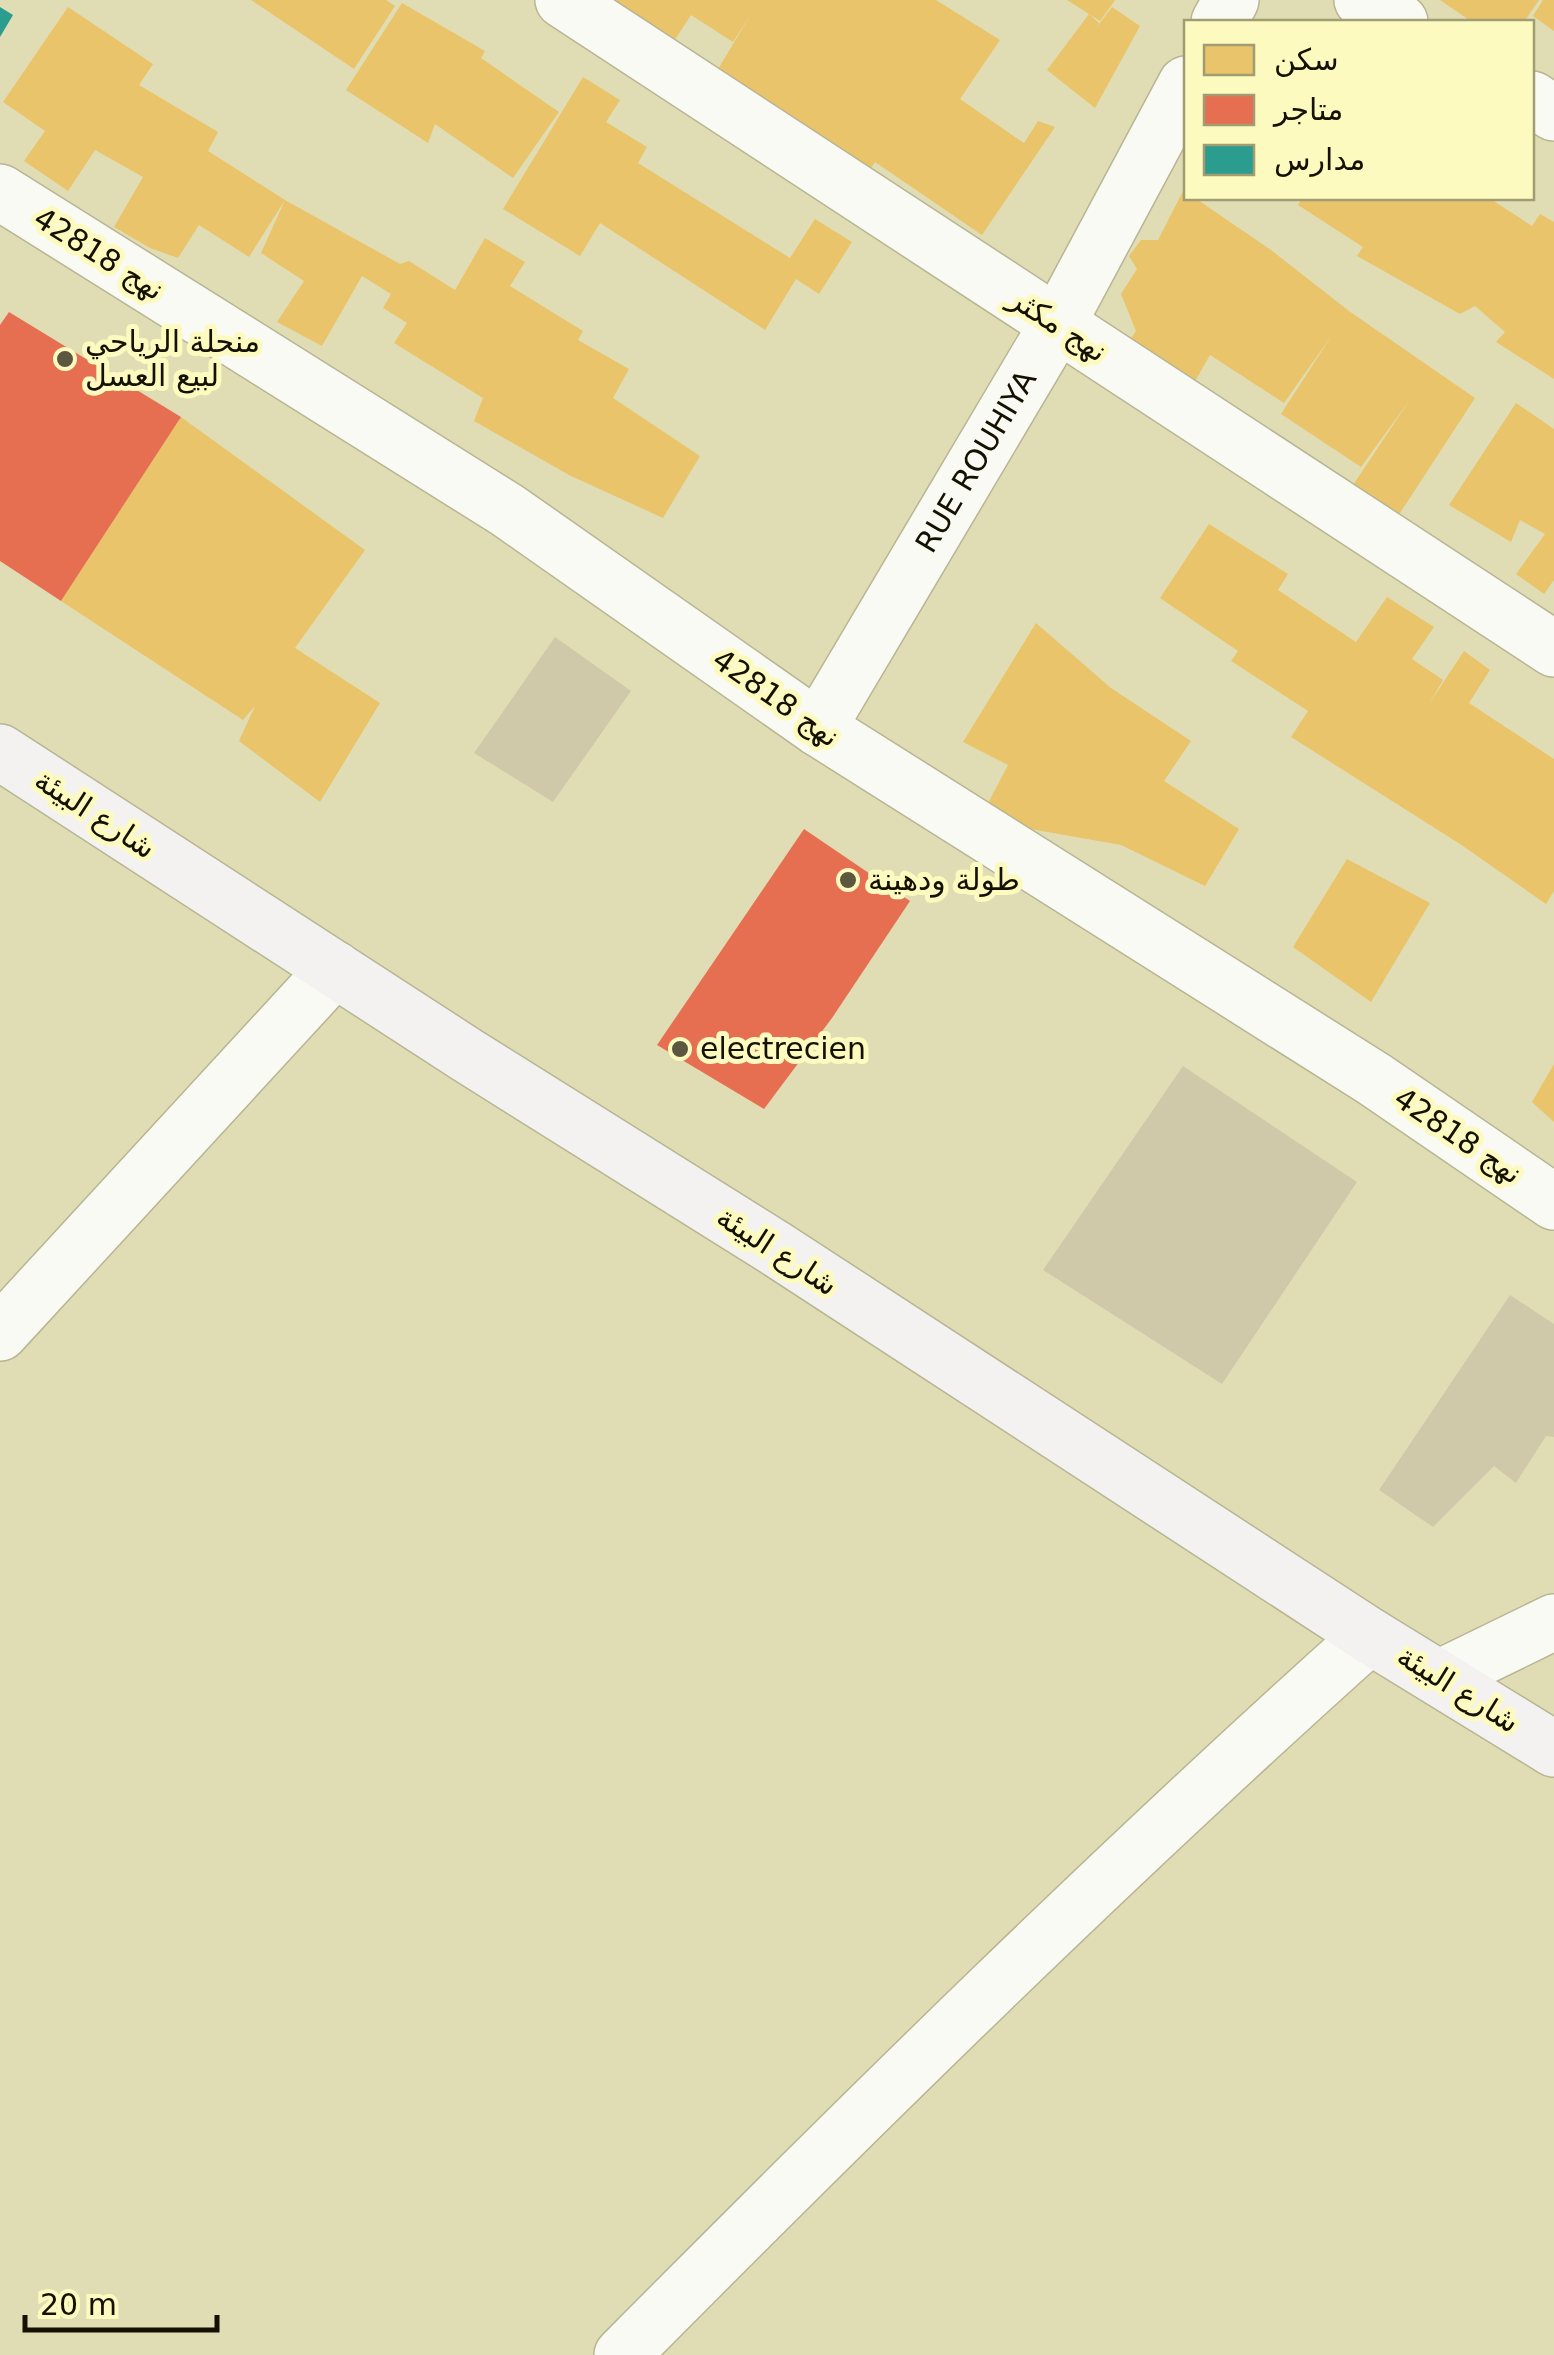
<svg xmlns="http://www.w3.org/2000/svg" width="1554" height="2355" font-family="'DejaVu Sans',Cairo,sans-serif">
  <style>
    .homes { fill: #e9c46a }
    .shops { fill: #e76f51 }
    .schools { fill: #2a9d8f }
    .building { fill: #d0c9a9 }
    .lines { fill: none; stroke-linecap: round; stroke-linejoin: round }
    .street-casing { stroke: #b8b595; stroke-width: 58 }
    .secondary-casing { stroke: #b8b595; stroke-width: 58 }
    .street { stroke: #fafaf4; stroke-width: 55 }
    .secondary { stroke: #f4f2f0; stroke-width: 55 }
    .poi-dot { fill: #5b583f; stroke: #fdfabf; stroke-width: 4 }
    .labels { text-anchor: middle; stroke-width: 10; stroke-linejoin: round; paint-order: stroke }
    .street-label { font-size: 30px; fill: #141100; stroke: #fdfabf }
    .poi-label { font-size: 30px; fill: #141100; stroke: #fdfabf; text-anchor: start }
  </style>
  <rect width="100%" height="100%" fill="#e0ddb4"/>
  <g class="homes">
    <polygon points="251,0 386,0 395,6 354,69"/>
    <polygon points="603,0 936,0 1000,40 960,99 1024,143 1038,121 1055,127 982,235 875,162 860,186 708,86 751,14 733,42 691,15 665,55"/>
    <polygon points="1067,0 1115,0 1100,21"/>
    <polygon points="1440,0 1539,0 1524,22 1472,22"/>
    <polygon points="1543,0 1554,0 1554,31 1533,16"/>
    <polygon points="402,3 485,51 481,58 559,112 513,178 435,124 428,143 346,90"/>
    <polygon points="68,7 153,64 139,85 218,132 208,151 285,200 400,264 409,261 455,290 485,238 525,262 510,286 583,331 578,340 629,369 613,398 700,456 663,518 569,475 474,421 483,398 394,343 407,323 383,308 391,294 362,276 322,346 277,322 304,281 261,253 285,200 249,257 199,225 178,258 150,248 114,227 143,177 95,150 68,191 24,161 45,131 3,102"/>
    <polygon points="1112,7 1140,26 1095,108 1047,70 1089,14 1099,23 1096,28"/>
    <polygon points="583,77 620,100 606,122 647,147 638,163 790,258 815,219 852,242 819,294 796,279 765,330 600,223 580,256 503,209"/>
    <polygon points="1184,189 1186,198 1195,198 1271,250 1349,311 1475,398 1389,530 1343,500 1409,401 1361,467 1281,414 1332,335 1284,403 1210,355 1186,397 1122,351 1136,331 1121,294 1137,269 1129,256 1141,240 1158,240"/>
    <polygon points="1302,198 1489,198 1532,226 1540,214 1554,222 1554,379 1496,342 1505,332 1475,306 1460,314 1357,256 1363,247 1298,205"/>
    <polygon points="1516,403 1554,429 1554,580 1544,594 1516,574 1545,534 1520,520 1511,542 1449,505"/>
    <polygon points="181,417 365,550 295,648 380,703 320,802 239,741 255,706 243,720 61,601"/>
    <polygon points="1209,524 1288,574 1278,590 1356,642 1387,597 1434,627 1412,659 1443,680 1429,704 1464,651 1490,670 1469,703 1554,759 1554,891 1546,904 1460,844 1291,737 1308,711 1231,661 1238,651 1160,598"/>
    <polygon points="1036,623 1111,688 1191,741 1164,781 1239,829 1205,886 1121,845 1019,827 985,809 1008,765 963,742"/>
    <polygon points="1347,859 1430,903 1371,1002 1293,947"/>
    <polygon points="1554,1064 1554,1122 1532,1102"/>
  </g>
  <g class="shops">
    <polygon points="9,312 181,417 61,601 0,561 0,325"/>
    <polygon points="804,829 910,901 832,1018 764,1109 657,1045"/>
  </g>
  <polygon class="schools" points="0,7 13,15 0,37"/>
  <g class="building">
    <polygon points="555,637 631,691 553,802 474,753"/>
    <polygon points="1183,1066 1357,1182 1222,1384 1043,1270"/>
    <polygon points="1510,1295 1554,1324 1554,1437 1546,1436 1516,1483 1494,1466 1433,1527 1379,1490"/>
  </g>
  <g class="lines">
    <g class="street-casing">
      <g id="street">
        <polyline points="563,0 1554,649"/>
        <polyline points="1362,0 1400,22"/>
        <polyline points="1219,22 1231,0"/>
        <polyline points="1532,99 1554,113"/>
        <polyline points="0,192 507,510 818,728 1374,1079 1554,1202"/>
        <path id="s1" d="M818,728L1057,325L1186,84"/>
        <polyline points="0,1333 335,969"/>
        <polyline points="1441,1677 1554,1622"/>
        <path d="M622,2355C866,2109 1112,1867 1370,1636"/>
      </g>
    </g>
    <g class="secondary-casing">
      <polyline id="secondary" points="0,752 467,1055 775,1248 1370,1636 1554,1749"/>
    </g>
    <use href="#street" class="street"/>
    <use href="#secondary" class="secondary"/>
  </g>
  <g class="poi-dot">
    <circle cx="65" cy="359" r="10"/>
    <circle cx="848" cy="880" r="10"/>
    <circle cx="680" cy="1049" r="10"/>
  </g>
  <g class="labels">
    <g class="street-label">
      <text transform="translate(99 254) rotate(32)" y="10">نهج 42818</text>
      <text transform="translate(1058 325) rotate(33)" y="10">نهج مكثر</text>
      <text dy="10" stroke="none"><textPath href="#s1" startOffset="310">RUE ROUHIYA</textPath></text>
      <text transform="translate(776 698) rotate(35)" y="10">نهج 42818</text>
      <text transform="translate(95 814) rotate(33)" y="10">شارع البيئة</text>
      <text transform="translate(1458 1136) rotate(34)" y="10">نهج 42818</text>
      <text transform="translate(777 1251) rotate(33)" y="10">شارع البيئة</text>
      <text transform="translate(1458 1689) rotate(32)" y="10">شارع البيئة</text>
    </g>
    <g class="poi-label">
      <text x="85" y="352">منحلة الرياحي<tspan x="85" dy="34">لبيع العسل</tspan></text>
      <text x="868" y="890">طولة ودهينة</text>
      <text x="700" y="1059">electrecien</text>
    </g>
  </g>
  <rect x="1184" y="20" width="350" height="180" fill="#fdfabf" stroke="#a09d73" stroke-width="2.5"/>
  <rect x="1204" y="45" width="50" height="30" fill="#e9c46a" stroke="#a09d73" stroke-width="2.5"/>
  <text x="1274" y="70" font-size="30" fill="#141100">سكن</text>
  <rect x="1204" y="95" width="50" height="30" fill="#e76f51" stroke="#a09d73" stroke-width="2.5"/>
  <text x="1274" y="120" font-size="30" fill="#141100">متاجر</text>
  <rect x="1204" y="145" width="50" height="30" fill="#2a9d8f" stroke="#a09d73" stroke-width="2.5"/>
  <text x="1274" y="170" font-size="30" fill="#141100">مدارس</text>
  <path d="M25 2315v15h192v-15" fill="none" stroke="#141100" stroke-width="5"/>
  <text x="40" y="2315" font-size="30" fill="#141100" stroke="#fdfabf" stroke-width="8" paint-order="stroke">20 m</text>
</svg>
